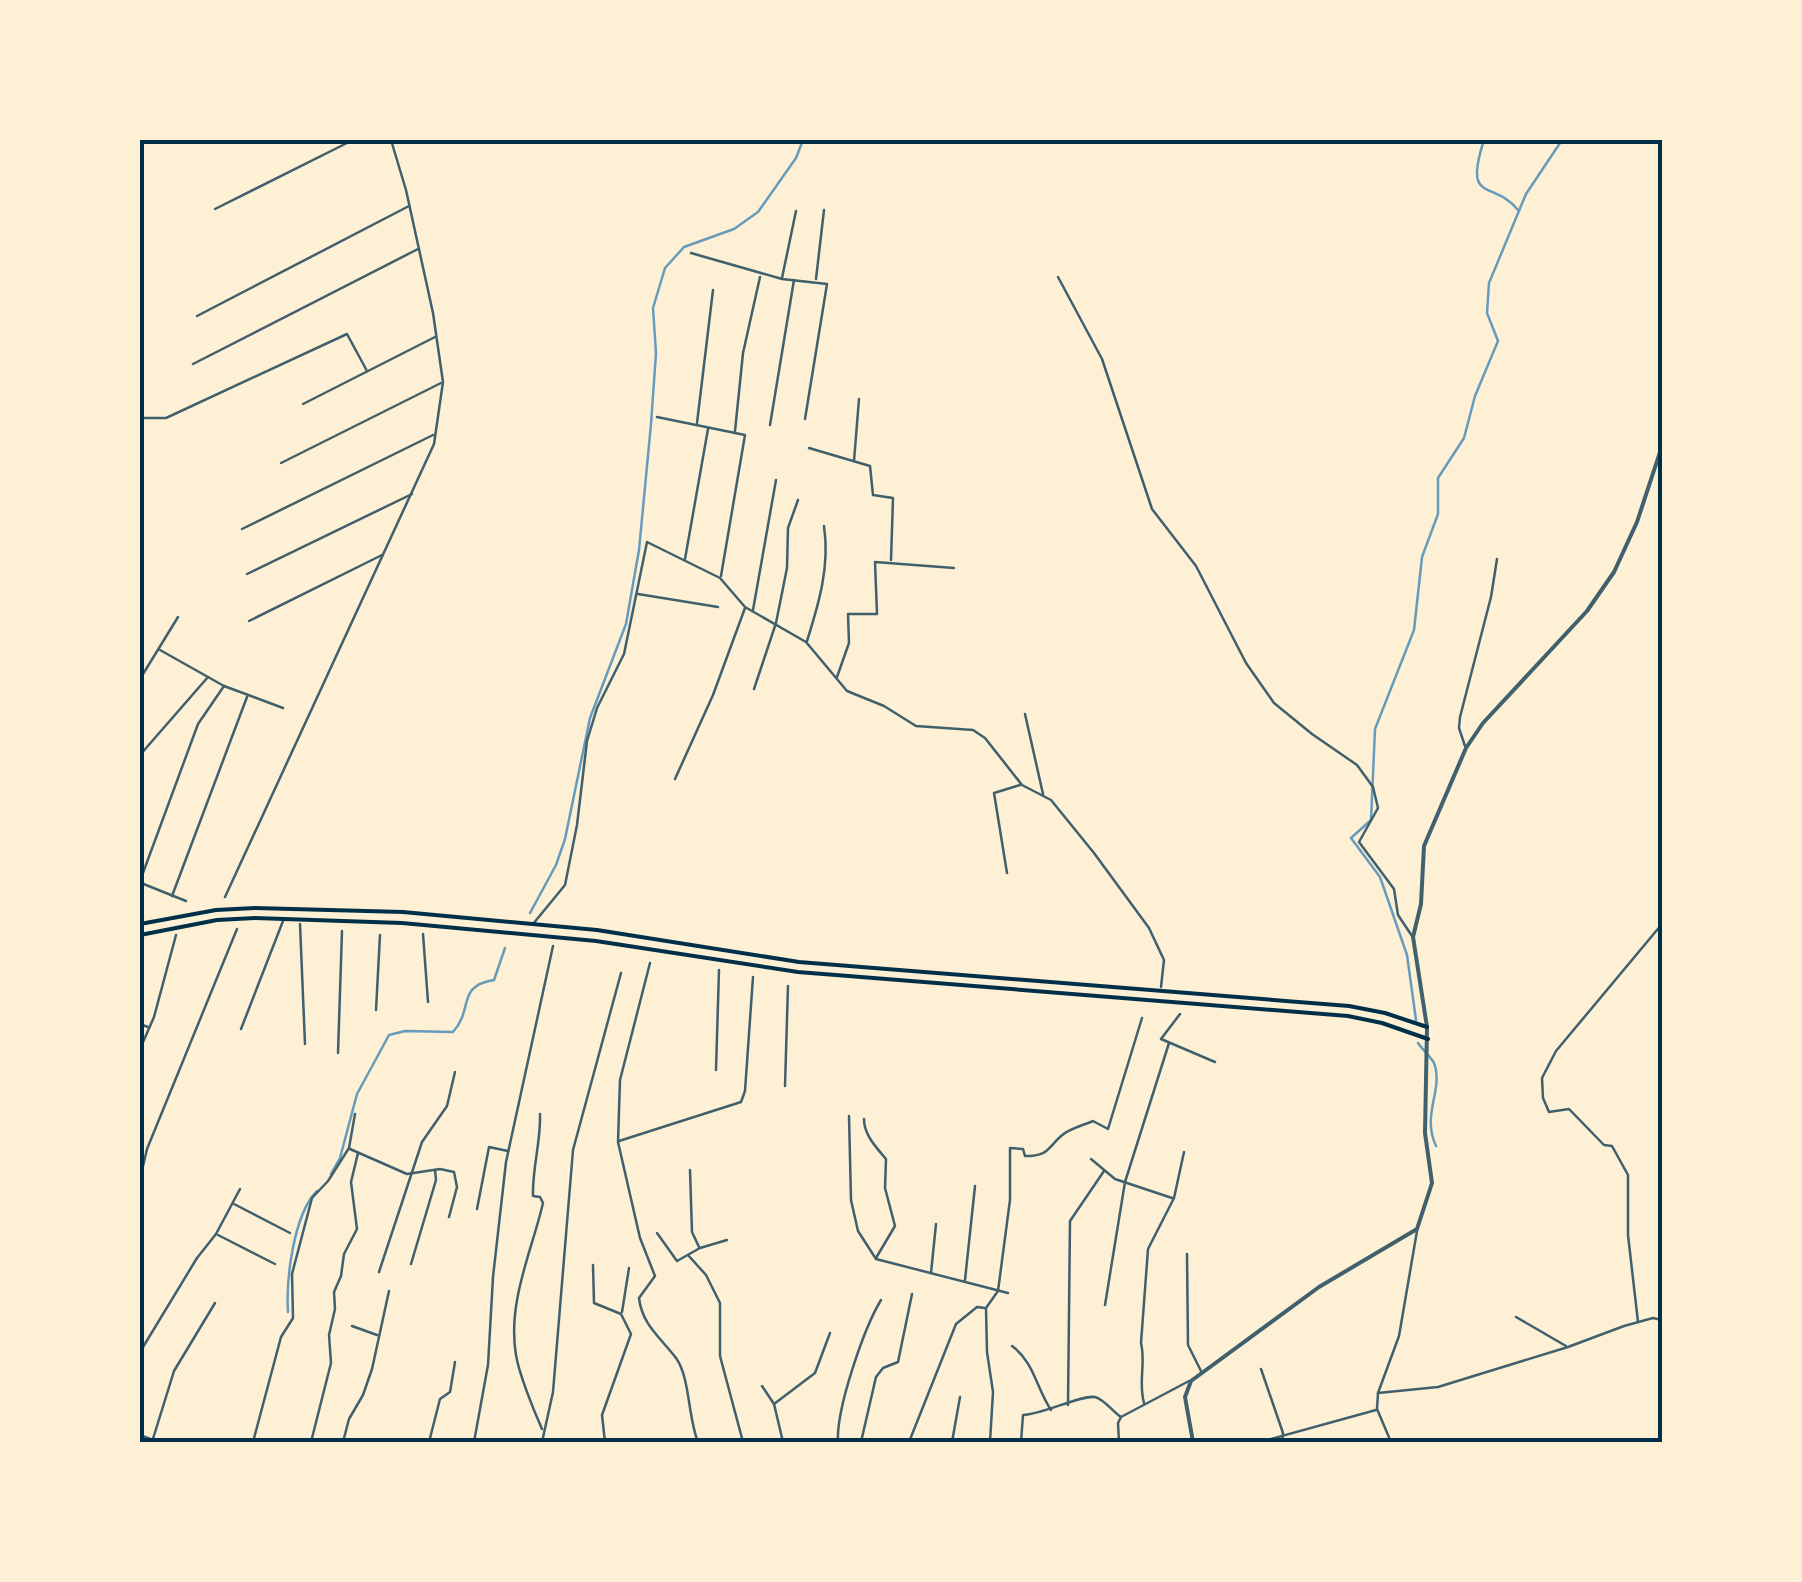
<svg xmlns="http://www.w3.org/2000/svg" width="1802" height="1582" font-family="Montserrat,sans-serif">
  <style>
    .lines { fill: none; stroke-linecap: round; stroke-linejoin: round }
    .stream { stroke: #669bbc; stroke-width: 2.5 }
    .minor { stroke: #3f606c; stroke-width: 2.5 }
    .tertiary { stroke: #3f606c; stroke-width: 4 }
    .secondary { stroke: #003049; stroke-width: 4 }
    .neatline { fill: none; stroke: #003049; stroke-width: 4 }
  </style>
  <rect width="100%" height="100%" fill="#fdf0d5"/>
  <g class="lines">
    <g class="stream">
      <path d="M1484,140C1463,205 1493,179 1518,210"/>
      <polyline points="530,913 556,865 565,839 590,718 626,624 639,550 651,424 656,353 653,308 665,268 684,247 734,229 758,212 796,158 803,140"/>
      <polyline points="1416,1020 1407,955 1380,877 1351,838 1371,820 1375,729 1414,630 1422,557 1438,514 1438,478 1464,438 1475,396 1498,341 1487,313 1489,283 1526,194 1562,140"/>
      <path d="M1418,1043C1422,1049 1431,1057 1434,1063C1444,1090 1421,1114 1436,1146"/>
      <path d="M331,1174L340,1158L357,1094L389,1035L405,1031L453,1032C474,1009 456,986 494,980L505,948"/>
      <path d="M288,1312C286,1281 293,1215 317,1191"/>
    </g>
    <g class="minor">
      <polyline points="215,209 353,140"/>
      <polyline points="691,253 782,279 827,284 805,419"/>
      <polyline points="1058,277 1102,359 1152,509 1196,566 1246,663 1274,703 1312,734 1357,765 1373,787 1378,808 1359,842 1394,889 1398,915 1412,936"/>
      <polyline points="782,278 796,211"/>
      <polyline points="816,279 824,210"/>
      <polyline points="197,316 409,206"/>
      <polyline points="193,364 418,249"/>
      <polyline points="303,404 435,337"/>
      <polyline points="657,417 745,435 721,576"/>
      <polyline points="140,418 166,418 347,334 367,371"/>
      <polyline points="697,423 713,290"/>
      <polyline points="770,425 794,280"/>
      <polyline points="735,431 743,353 760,277"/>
      <polyline points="809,448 870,466 873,495 893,498 891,560"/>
      <polyline points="854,461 859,399"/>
      <polyline points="281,463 441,383"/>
      <polyline points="242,529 433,435"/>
      <polyline points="685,559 708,429"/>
      <polyline points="247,574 412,494"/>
      <polyline points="638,594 718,607"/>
      <polyline points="753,610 776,480"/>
      <polyline points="249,621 382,555"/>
      <path d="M807,641C819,603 830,566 824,526"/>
      <polyline points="160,650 224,686 283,708"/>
      <polyline points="837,677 849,643 848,614 877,614 875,562 954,568"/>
      <polyline points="140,679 178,617"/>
      <polyline points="754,689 776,623 787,568 788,528 798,500"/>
      <polyline points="1025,714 1043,794"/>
      <polyline points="1465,746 1459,728 1460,717 1491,597 1497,559"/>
      <polyline points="140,755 208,677"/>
      <polyline points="675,779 713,695 745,608"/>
      <polyline points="1007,873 994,793 1020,785"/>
      <polyline points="140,881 198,724 224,686"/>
      <polyline points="141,883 186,901"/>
      <polyline points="172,896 247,697"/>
      <polyline points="225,897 434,444 443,382 433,313 406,190 391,140"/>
      <polyline points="300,924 305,1044"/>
      <polyline points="533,924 565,885 577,825 587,741 597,708 624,654 647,542 720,578 745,607 806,642 847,691 884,706 916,726 973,730 985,738 1022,785 1051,800 1094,853 1149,928 1164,960 1161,987"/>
      <polyline points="423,934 428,1002"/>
      <path d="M650,963L620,1080L618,1142L640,1238L655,1276L639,1298C642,1325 661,1338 676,1358C690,1377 688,1418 698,1442"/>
      <polyline points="376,1010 380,935"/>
      <polyline points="1180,1014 1161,1039 1215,1062"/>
      <polyline points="140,1024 148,1027"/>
      <polyline points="241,1029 283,921"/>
      <polyline points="140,1049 154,1017 176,935"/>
      <polyline points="338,1053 342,931"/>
      <polyline points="716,1070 719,970"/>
      <polyline points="785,1086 788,986"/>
      <path d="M540,1114C541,1142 532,1169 533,1196L540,1197L543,1203C532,1251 507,1302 516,1355C519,1374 534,1411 542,1429"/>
      <polyline points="849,1116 851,1200 858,1231 876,1259 1008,1293"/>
      <path d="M864,1119C864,1135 876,1147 886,1159L885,1188L895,1226L876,1258"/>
      <polyline points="619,1141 741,1102 745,1091 753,977"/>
      <polyline points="350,1149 407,1174 440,1169 454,1172 457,1187 449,1217"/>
      <polyline points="1091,1159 1115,1179 1172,1198"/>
      <polyline points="690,1170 692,1232 699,1247"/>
      <polyline points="140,1179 147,1149 237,929"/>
      <polyline points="234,1204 290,1233"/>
      <polyline points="477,1209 489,1147 508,1151"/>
      <polyline points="657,1233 677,1261 700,1248 727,1240"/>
      <polyline points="218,1235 275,1264"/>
      <polyline points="1187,1254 1188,1345 1201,1371"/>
      <polyline points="688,1255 706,1275 720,1303 720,1356 743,1442"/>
      <polyline points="411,1264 436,1180 435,1170"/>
      <polyline points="593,1265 594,1303 621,1314 631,1334 602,1415 605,1442"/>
      <polyline points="379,1272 422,1142 447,1106 455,1072"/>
      <polyline points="931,1273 936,1224"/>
      <polyline points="965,1280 975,1186"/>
      <polyline points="1105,1305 1125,1182 1169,1043"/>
      <polyline points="622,1312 629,1268"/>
      <polyline points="1516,1317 1566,1346"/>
      <polyline points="1638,1322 1628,1235 1628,1175 1612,1146 1604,1145 1569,1109 1549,1112 1543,1098 1542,1078 1556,1051 1662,924"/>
      <polyline points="352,1326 377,1335"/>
      <path d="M1012,1346C1034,1362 1036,1387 1051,1410"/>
      <polyline points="140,1352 197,1258 216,1234 240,1189"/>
      <polyline points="1261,1369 1283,1433 1282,1442"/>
      <polyline points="762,1386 774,1404 783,1442"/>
      <polyline points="1378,1393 1438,1387 1568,1347 1624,1326 1653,1318 1662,1320"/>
      <path d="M1144,1403C1138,1382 1146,1364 1141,1343L1148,1249L1174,1198L1184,1152"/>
      <polyline points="774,1404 815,1373 830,1333"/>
      <polyline points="1068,1405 1070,1221 1104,1171"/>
      <polyline points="140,1435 158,1442"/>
      <polyline points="152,1442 174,1371 215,1303"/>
      <polyline points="253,1442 281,1337 293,1318 292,1274 312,1198 328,1181 349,1148 355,1114"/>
      <polyline points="311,1442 331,1363 329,1335 335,1309 334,1292 341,1276 344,1254 357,1229 351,1182 358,1153"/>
      <polyline points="343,1442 349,1419 363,1395 372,1369 389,1291"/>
      <polyline points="429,1442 440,1399 450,1392 455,1362"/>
      <polyline points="474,1442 488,1365 493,1277 506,1162 553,946"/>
      <polyline points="542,1442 553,1392 573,1150 621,973"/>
      <path d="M838,1442C836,1409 864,1328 881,1300"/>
      <polyline points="861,1442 876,1377 883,1368 898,1362 912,1294"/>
      <polyline points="909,1442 956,1324 977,1307 985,1308"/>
      <polyline points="952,1442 960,1397"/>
      <path d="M990,1442L993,1392L987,1352L986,1308L998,1291L1010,1200V1148L1023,1149L1025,1156C1048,1156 1047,1149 1061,1136C1068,1129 1084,1125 1093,1121L1108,1129L1142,1018"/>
      <path d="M1021,1442L1023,1415C1044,1414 1080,1395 1095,1397C1104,1399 1113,1412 1121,1417"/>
      <polyline points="1119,1442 1118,1423 1121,1417 1189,1381"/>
      <polyline points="1260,1442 1376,1410"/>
      <polyline points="1391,1442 1377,1409 1378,1393 1399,1336 1417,1231"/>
    </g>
    <polyline class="tertiary" points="1193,1442 1185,1397 1191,1381 1319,1287 1417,1229 1432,1183 1425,1133 1427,1027 1413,937 1421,904 1424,846 1466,748 1483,723 1587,611 1614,572 1637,522 1662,446"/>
    <g class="secondary">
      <polyline points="140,924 216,910 255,908 403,912 597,930 799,962 1349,1006 1385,1013 1427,1027"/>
      <polyline points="140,935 217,920 255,918 402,923 596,941 798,972 1348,1016 1382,1023 1428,1039"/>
    </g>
  </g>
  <rect width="1802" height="1582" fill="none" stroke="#fdf0d5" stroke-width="285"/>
  <rect x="142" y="142" width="1518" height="1298" class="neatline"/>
</svg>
